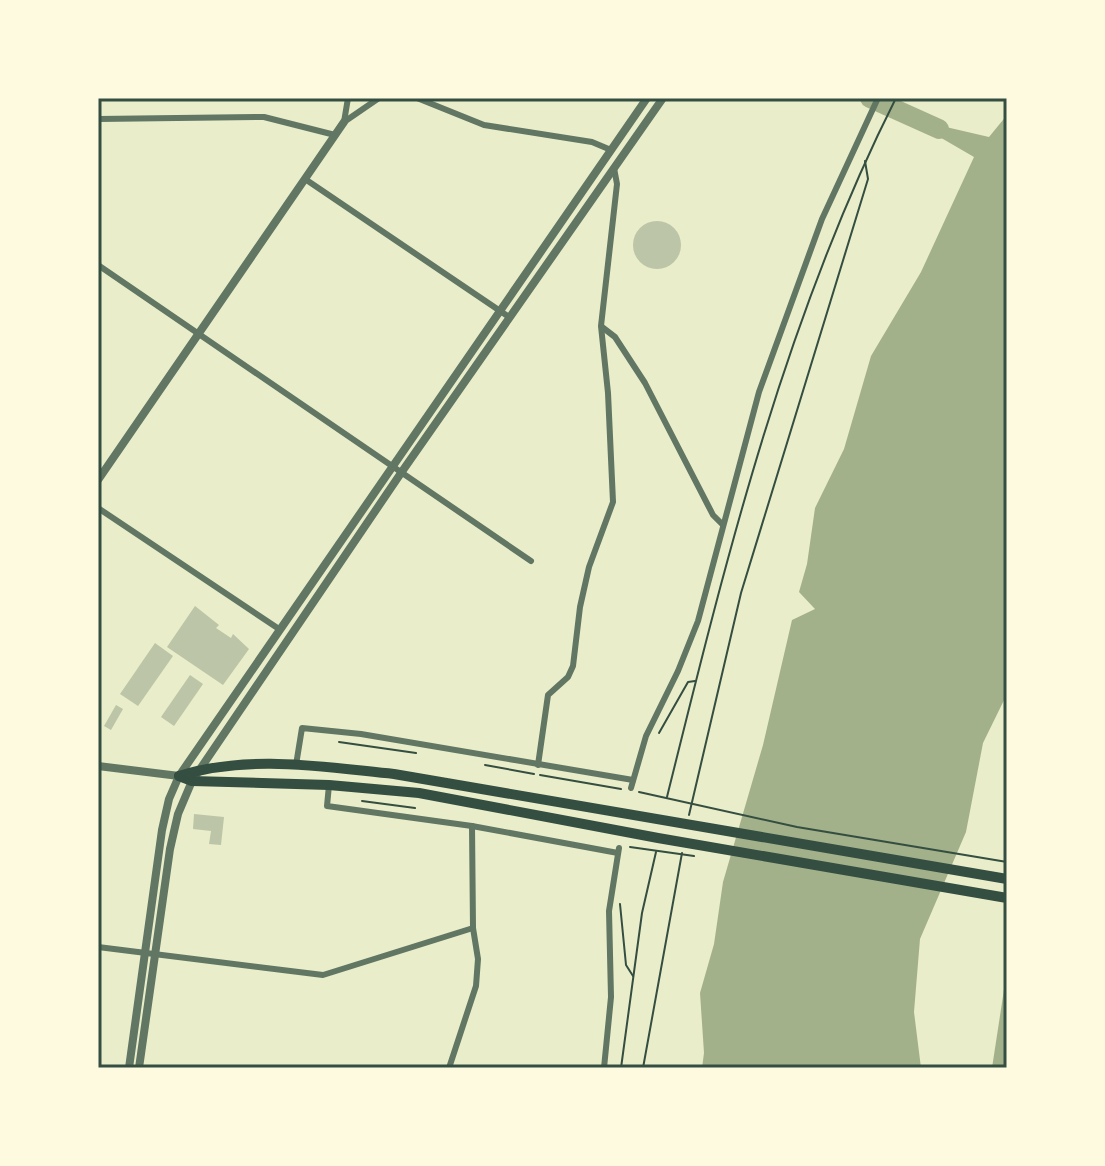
<svg xmlns="http://www.w3.org/2000/svg" width="1105" height="1166" font-family="'Archivo Narrow',sans-serif">
  <style>
    .water { fill: #a3b18a }
    .lines { fill: none; stroke-linecap: round; stroke-linejoin: round }
    .river { stroke: #a3b18a; stroke-width: 20 }
    .building { fill: #bcc5a7 }
    .path { stroke: #344e41; stroke-width: 2 }
    .minor { stroke: #617663; stroke-width: 6 }
    .tertiary { stroke: #617663; stroke-width: 8 }
    .primary { stroke: #344e41; stroke-width: 10 }
    .neatline { fill: none; stroke: #344e41; stroke-width: 3 }
  </style>
  <rect width="100%" height="100%" fill="#e9edc9"/>
  <g class="water">
    <polygon points="916,114 946,127 989,137 1007,115 1007,694 983,743 966,832 920,939 914,1012 921,1068 702,1068 704,1053 700,993 714,944 723,882 763,745 792,620 815,609 799,592 807,564 815,508 844,449 871,356 921,272 974,157 912,121"/>
    <polygon points="1007,970 1007,1068 992,1068"/>
  </g>
  <g class="lines">
    <polyline class="river" points="870,98 939,129"/>
  </g>
  <g class="building">
    <circle cx="657" cy="245" r="24"/>
    <polygon points="195,606 219,625 216,628 231,638 233,634 249,649 223,685 167,647"/>
    <polygon points="155,643 173,656 138,706 120,694"/>
    <polygon points="190,675 203,684 174,726 161,717"/>
    <polygon points="116,705 123,709 111,730 104,726"/>
    <polygon points="194,814 224,817 221,845 209,844 211,831 193,829"/>
  </g>
  <g class="lines">
    <g class="path">
      <polyline points="659,733 688,682 695,681"/>
      <polyline points="339,742 416,753"/>
      <polyline points="485,765 534,774"/>
      <polyline points="540,775 621,789"/>
      <polyline points="639,792 797,827 1007,862"/>
      <path d="M667,797C726,559 785,318 896,98"/>
      <polyline points="362,801 415,808"/>
      <polyline points="689,815 741,593 868,179 865,161"/>
      <polyline points="630,847 694,856"/>
      <polyline points="620,904 626,965 633,976"/>
      <polyline points="621,1068 642,913 656,852"/>
      <polyline points="643,1068 682,853"/>
    </g>
    <g class="minor">
      <polyline points="417,98 484,125 592,142 611,150"/>
      <polyline points="98,119 264,117 335,135"/>
      <polyline points="344,122 379,98"/>
      <polyline points="344,122 348,98"/>
      <polyline points="305,179 509,317"/>
      <polyline points="98,265 531,561"/>
      <polyline points="602,327 615,337 645,383 713,515 722,524"/>
      <polyline points="98,508 279,629"/>
      <polyline points="296,765 302,728 361,734 633,780"/>
      <polyline points="538,765 548,695 568,677 573,666 580,607 589,567 613,502 608,393 601,326 617,184 614,168"/>
      <polyline points="329,785 327,806 472,826 618,853"/>
      <polyline points="631,788 646,736 678,671 698,621 759,392 822,219 878,98"/>
      <polyline points="98,947 323,975 473,928"/>
      <polyline points="449,1068 476,986 478,959 473,928 472,826"/>
      <polyline points="604,1068 611,997 609,911 619,848"/>
    </g>
    <g class="tertiary">
      <polyline points="98,480 344,122"/>
      <polyline points="98,766 179,776"/>
      <polyline points="129,1068 162,830 169,799 179,776 647,98"/>
      <polyline points="139,1068 170,849 178,814 192,781 401,473 663,98"/>
    </g>
    <g class="primary">
      <polyline points="179,776 192,781 329,785 419,793 658,838 1007,898"/>
      <path d="M179,776C248,754 323,767 394,774L1007,879"/>
    </g>
  </g>
  <rect width="1105" height="1166" fill="none" stroke="#fefae0" stroke-width="200"/>
  <rect x="100" y="100" width="905" height="966" class="neatline"/>
</svg>
